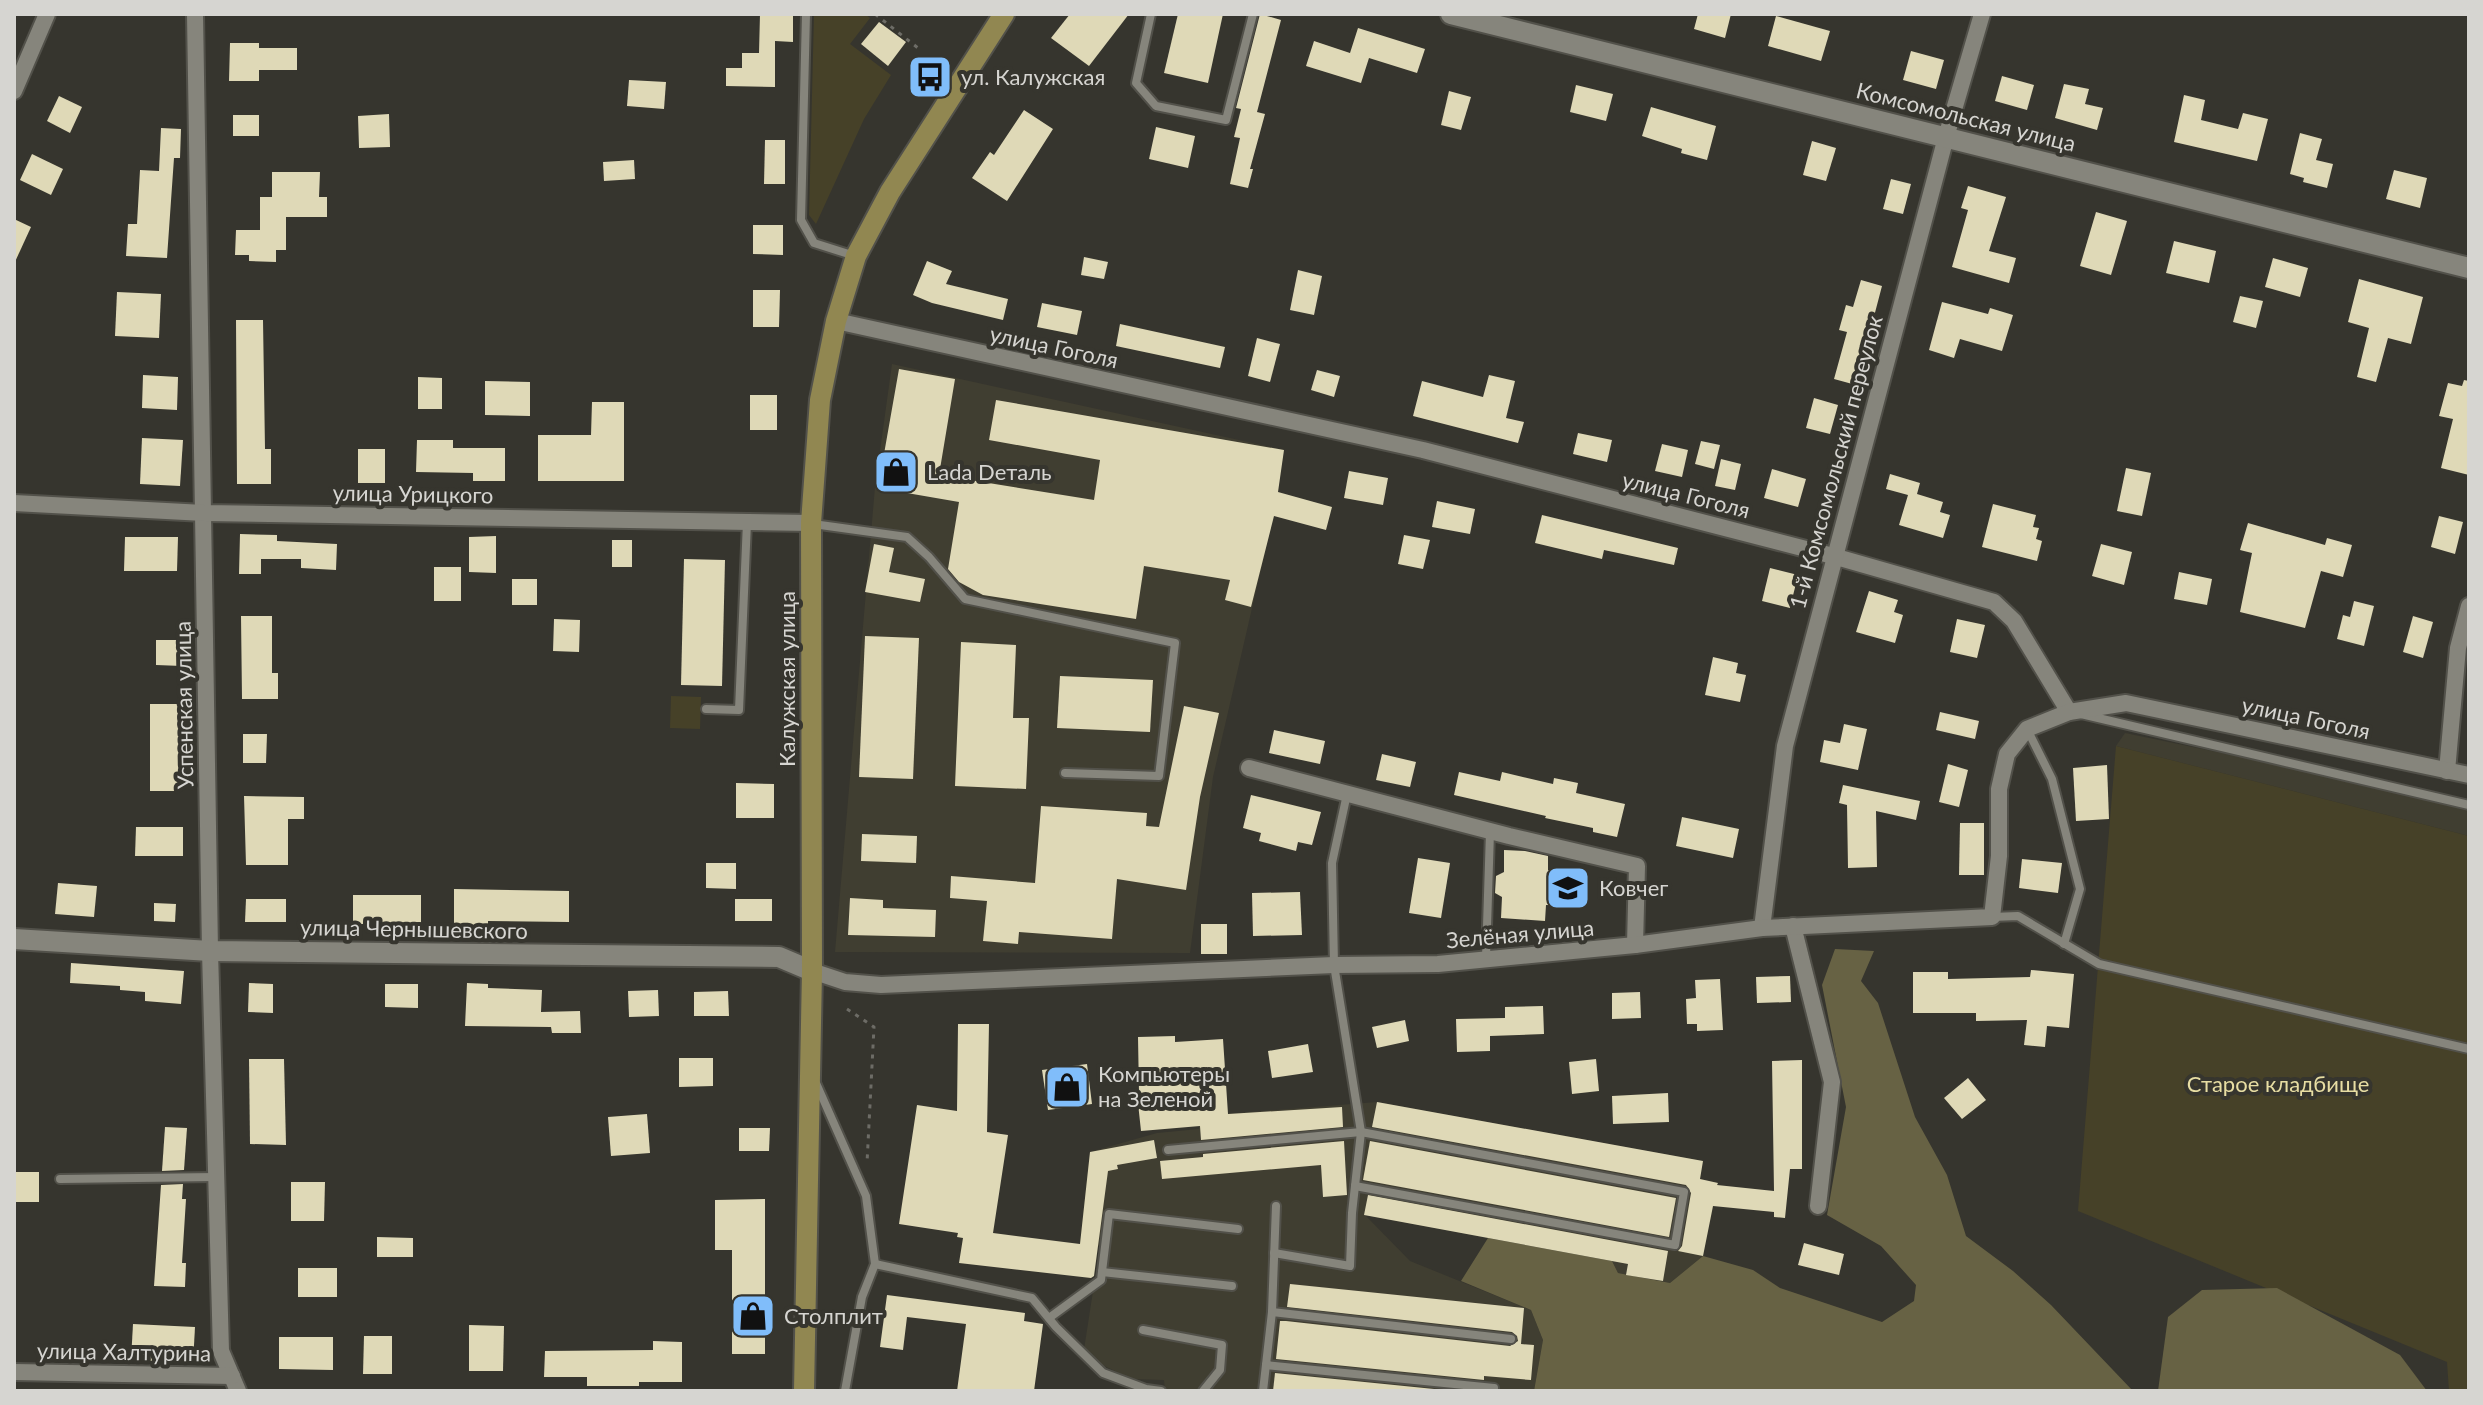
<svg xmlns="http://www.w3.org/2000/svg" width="2483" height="1405" font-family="Lato,sans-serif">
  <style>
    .built { fill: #403e31 }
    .green { fill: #464128 }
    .forest { fill: #676244 }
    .building { fill: #dfd9b7 }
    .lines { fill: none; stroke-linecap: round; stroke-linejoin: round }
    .service-casing { stroke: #52514a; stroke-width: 12 }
    .minor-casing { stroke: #52514a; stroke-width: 20 }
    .tertiary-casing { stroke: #52514a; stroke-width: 24 }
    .primary-casing { stroke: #52514a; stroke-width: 24 }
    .path { stroke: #6d6c66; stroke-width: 3; stroke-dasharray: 4 6; stroke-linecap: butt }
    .service { stroke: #86857c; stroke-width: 8 }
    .minor { stroke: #86857c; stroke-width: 16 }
    .tertiary { stroke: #86857c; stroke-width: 20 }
    .primary { stroke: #918751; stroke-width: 20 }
    .labels { text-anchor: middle; stroke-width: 8; stroke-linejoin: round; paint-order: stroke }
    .poi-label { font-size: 22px; fill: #d6d5d1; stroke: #36352e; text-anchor: start }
    .street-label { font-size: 22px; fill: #d6d5d1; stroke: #36352e }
    .park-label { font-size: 22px; fill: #e7dda3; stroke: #36352e }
  </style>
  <rect width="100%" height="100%" fill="#36352e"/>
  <g class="built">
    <polygon points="892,364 1284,450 1271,526 1213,777 1190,953 835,952 875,487"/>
    <polygon points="2125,733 2469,804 2469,836 2116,746"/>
    <polygon points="1377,1102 1703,1161 1700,1179 1718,1183 1703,1256 1670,1283 1618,1273 1612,1261 1365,1215 1410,1261 1531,1310 1543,1340 1534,1391 1165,1391 1164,1380 1132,1379 1083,1356 1100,1246 1080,1244 1090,1152 1157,1133 1199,1129 1199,1116"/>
  </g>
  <g class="green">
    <polygon points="814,14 865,14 870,18 850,44 891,75 864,119 816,224 809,215"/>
    <polygon points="671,696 701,697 700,729 670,728"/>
    <polygon points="2116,746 2469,836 2469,1391 2449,1391 2447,1362 2078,1211"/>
  </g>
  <g class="forest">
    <polygon points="1835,949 1874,951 1861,981 1878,1003 1915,1117 1947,1175 1966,1236 2013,1271 2051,1305 2133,1391 1534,1391 1543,1340 1531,1310 1461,1281 1488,1238 1612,1261 1618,1273 1670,1283 1703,1256 1753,1270 1780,1288 1882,1322 1914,1301 1916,1285 1881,1246 1827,1215 1846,1107 1822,985"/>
    <polygon points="2277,1288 2400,1355 2427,1391 2158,1391 2168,1317 2202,1290"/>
  </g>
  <g class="building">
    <polygon points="760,14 793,14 793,42 775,41 775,87 726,86 726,68 742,68 742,53 759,53"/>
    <polygon points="1070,14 1129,14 1089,66 1051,38"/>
    <polygon points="1178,14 1223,14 1208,83 1164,73"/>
    <polygon points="1260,14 1281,20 1257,112 1265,114 1250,169 1253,169 1248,188 1230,184 1240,138 1234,137 1241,109 1236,108"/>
    <polygon points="1698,14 1731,14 1725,38 1694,29"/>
    <polygon points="1776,16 1830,31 1821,61 1768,46"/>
    <polygon points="879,22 906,42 888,66 861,44"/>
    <polygon points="1358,28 1425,49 1417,73 1369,58 1361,83 1306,66 1314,41 1350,53"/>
    <polygon points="230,43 259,43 259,48 297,48 297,70 259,70 259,81 229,81"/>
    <polygon points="1911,51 1944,60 1936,89 1903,80"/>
    <polygon points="2002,76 2034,85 2027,110 1995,101"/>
    <polygon points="629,80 666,82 664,109 627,106"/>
    <polygon points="2064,84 2089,89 2085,104 2103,108 2097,130 2055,118"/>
    <polygon points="1576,85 1613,94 1606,121 1570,112"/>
    <polygon points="1449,91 1471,97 1461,130 1441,125"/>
    <polygon points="2184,95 2205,100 2201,120 2238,129 2243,113 2268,119 2257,161 2174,142"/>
    <polygon points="59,96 82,107 70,133 47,121"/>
    <polygon points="1651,107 1716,126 1707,160 1681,153 1682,149 1642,136"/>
    <polygon points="1024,110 1053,129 1007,201 972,178 990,152 994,155"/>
    <polygon points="389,114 390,147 359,148 358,116"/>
    <rect x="233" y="115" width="26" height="21"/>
    <polygon points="1156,127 1195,136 1188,168 1149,159"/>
    <polygon points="161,128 181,129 180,158 174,158 167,258 126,256 128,224 137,224 140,170 159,171"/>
    <polygon points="2300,133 2322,139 2316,160 2333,164 2327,188 2303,182 2304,178 2290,174"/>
    <polygon points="765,140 785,140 785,184 764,184"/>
    <polygon points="1812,141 1836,148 1826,181 1803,175"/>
    <polygon points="32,154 63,169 51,195 20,180"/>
    <polygon points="634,160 635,179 604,181 603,162"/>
    <polygon points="2394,170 2427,178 2420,208 2386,199"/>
    <polygon points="272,172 320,172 319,197 327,197 327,217 286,217 286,250 276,250 276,262 249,261 249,255 235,255 236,230 260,230 260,197 272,197"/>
    <polygon points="1891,179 1911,184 1903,214 1883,209"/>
    <polygon points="1968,186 2006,197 1989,251 2016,258 2009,283 1952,267 1968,210 1961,208"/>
    <polygon points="2096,212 2127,221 2111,275 2080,266"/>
    <polygon points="14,219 31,227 14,264"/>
    <polygon points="753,225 783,225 783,255 753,254"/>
    <polygon points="2174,241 2216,251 2209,283 2166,273"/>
    <polygon points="1084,257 1108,262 1104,279 1081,275"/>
    <polygon points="2273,258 2308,268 2300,297 2265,287"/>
    <polygon points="927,261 952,271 946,284 1008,299 1003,320 932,303 913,295"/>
    <polygon points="1298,270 1322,276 1314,315 1290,310"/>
    <polygon points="2359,279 2423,297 2411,344 2388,338 2376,382 2357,377 2369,328 2348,322"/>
    <polygon points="1861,280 1882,286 1856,385 1834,379 1847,332 1839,330 1846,305 1853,307"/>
    <polygon points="753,290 780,290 779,327 753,327"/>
    <polygon points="117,292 161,294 159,338 115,336"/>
    <polygon points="2240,296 2263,301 2256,328 2233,322"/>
    <polygon points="1942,302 1988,314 1990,308 2013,315 2002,351 1960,339 1954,358 1929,350"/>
    <polygon points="1042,303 1082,311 1077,335 1037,327"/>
    <polygon points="236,320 263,320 265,449 271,449 271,484 237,484"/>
    <polygon points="1120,324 1225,347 1220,368 1116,346"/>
    <polygon points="1257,338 1280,344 1270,382 1248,376"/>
    <polygon points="899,369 955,379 939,475 1094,500 1100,460 989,440 996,400 1284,450 1278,492 1332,507 1326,530 1274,516 1251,607 1225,600 1230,580 1144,566 1136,619 983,595 959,582 948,569 959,502 878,488"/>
    <polygon points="1317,370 1340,376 1334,397 1311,390"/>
    <polygon points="143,375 178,377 177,410 142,408"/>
    <polygon points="1489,375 1515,381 1506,418 1524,422 1518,443 1413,416 1422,381 1483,397"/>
    <polygon points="418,377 442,378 442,409 418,409"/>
    <polygon points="2464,380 2469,381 2469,475 2441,468 2453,419 2439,416 2448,383 2462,386"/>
    <polygon points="485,381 530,382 530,416 485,415"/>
    <rect x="750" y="395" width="27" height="35"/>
    <polygon points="1814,398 1838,405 1830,434 1806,428"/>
    <polygon points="592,402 624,402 624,481 538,481 538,435 591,435"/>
    <polygon points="1578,433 1612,440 1607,462 1573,454"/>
    <polygon points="142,438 183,440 180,486 140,484"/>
    <polygon points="417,440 453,440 453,448 505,448 505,481 473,481 473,473 416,472"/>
    <polygon points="1701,441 1720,445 1714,469 1695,464"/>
    <polygon points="1662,444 1688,450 1682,477 1655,471"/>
    <rect x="358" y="449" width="27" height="34"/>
    <polygon points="1721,459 1741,464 1735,490 1715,486"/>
    <polygon points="2126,468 2151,473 2142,516 2117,511"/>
    <polygon points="1772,469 1806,479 1798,507 1764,498"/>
    <polygon points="1349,471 1388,478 1383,505 1344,498"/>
    <polygon points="1890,474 1920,483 1917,494 1943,502 1940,512 1950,515 1943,538 1899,525 1908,495 1886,489"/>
    <polygon points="1437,501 1475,509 1470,534 1432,527"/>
    <polygon points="1993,504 2036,515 2033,527 2039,528 2036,539 2042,541 2037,561 1982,547"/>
    <polygon points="1542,515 1678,548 1674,565 1604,550 1602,559 1535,543"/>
    <polygon points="2439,516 2463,522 2455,554 2431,547"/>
    <polygon points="2248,523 2325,545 2327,538 2352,545 2343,577 2321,571 2305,628 2240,612 2252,553 2240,550"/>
    <polygon points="240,534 277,535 277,541 337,544 336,570 301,568 301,559 261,559 261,574 239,574"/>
    <polygon points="1404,535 1430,540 1423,569 1398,564"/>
    <polygon points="496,536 496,573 469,572 469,537"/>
    <polygon points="125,537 178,537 177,571 124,571"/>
    <rect x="612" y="540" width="20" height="27"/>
    <polygon points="874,544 894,548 889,572 925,579 920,602 865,592"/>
    <polygon points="2101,544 2132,552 2124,585 2092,576"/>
    <polygon points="684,559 725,560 722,686 681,685"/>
    <rect x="434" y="567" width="27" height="34"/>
    <polygon points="1770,568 1798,575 1790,608 1762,601"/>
    <polygon points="2179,572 2212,579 2207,605 2174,599"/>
    <rect x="512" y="579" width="25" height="26"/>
    <polygon points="1869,591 1898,600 1894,612 1903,615 1895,643 1856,632"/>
    <polygon points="2354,601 2374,606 2364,646 2337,639 2343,615 2350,617"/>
    <polygon points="241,616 272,616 272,673 278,673 278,699 242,699"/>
    <polygon points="2413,616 2433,622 2423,658 2403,652"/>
    <polygon points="554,619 580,620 579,652 553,651"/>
    <polygon points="1957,619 1985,625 1977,658 1950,652"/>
    <polygon points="865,636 919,638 913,779 859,777"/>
    <polygon points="156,640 182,640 182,666 156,665"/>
    <polygon points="961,642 1016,645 1013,718 1029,718 1026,789 955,786"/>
    <polygon points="1713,657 1738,663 1736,673 1746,675 1740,702 1705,695"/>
    <polygon points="1060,676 1153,680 1150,732 1057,728"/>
    <polygon points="150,704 182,704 178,791 150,791"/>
    <polygon points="1184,706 1219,713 1200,797 1186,890 1117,879 1112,939 1019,932 1018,944 983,941 987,901 950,898 951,876 1035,883 1041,806 1147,813 1146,826 1159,827"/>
    <polygon points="1940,712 1979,721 1975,739 1936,730"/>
    <polygon points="1844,724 1867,729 1858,770 1820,762 1824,740 1840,743"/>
    <polygon points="1274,730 1325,741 1320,764 1269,753"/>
    <polygon points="243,734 267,734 266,763 243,763"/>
    <polygon points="1382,754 1416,762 1410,787 1376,780"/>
    <polygon points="1948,764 1968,770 1959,807 1939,802"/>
    <polygon points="2107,765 2109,819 2076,821 2073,768"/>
    <polygon points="1459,772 1500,781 1502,772 1553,784 1554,778 1578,783 1576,793 1625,804 1617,837 1593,832 1593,828 1545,818 1546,816 1454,795"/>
    <polygon points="736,783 774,784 774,818 736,818"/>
    <polygon points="1843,785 1920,801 1916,820 1876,811 1877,867 1848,868 1847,805 1839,803"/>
    <polygon points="1251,795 1321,812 1312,845 1298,842 1296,851 1259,841 1261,833 1243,828"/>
    <polygon points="244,796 304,797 304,819 288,819 288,865 246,865"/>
    <polygon points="1682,817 1739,829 1733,858 1676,846"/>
    <polygon points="1960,823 1984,823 1984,875 1959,875"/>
    <polygon points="136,827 183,827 183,856 135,856"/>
    <polygon points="862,834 917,836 916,863 861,861"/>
    <polygon points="1504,850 1525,851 1548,856 1548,870 1580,871 1578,906 1546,905 1545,921 1501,918 1502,897 1495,893 1496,876 1504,872"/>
    <polygon points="1418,858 1450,863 1441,918 1409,913"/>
    <polygon points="2022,859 2062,863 2058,893 2019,888"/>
    <polygon points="706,863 736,863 736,889 706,888"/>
    <polygon points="58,883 97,886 94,917 55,914"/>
    <polygon points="454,889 569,891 569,922 488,921 488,925 454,925"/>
    <polygon points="1300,892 1302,935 1253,936 1252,893"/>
    <rect x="353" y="895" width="68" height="29"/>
    <polygon points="850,898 883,900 883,908 936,910 935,937 848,935"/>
    <polygon points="246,899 286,899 286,922 245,922"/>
    <rect x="735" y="899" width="37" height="22"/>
    <polygon points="154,903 176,904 175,922 154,921"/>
    <rect x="1201" y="924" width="26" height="30"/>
    <polygon points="71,963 184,971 181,1004 145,1001 145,992 120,990 120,986 70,983"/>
    <polygon points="2031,970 2074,974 2069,1028 2047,1026 2045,1047 2024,1045 2027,1020 1976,1021 1976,1013 1913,1013 1913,972 1948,972 1948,979 2030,977"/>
    <polygon points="1790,976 1791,1002 1757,1003 1756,977"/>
    <polygon points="1720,979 1723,1030 1697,1031 1697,1024 1687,1024 1686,999 1696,998 1695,980"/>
    <polygon points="249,983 273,984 273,1013 248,1012"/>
    <polygon points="467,983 488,984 488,988 542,990 541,1012 580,1011 581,1033 552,1033 551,1027 465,1026"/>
    <polygon points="385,984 418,984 418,1008 385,1007"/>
    <polygon points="658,990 659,1016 629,1017 628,991"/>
    <polygon points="728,991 729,1016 694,1016 694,992"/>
    <polygon points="1640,992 1641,1018 1612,1019 1612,993"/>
    <polygon points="1543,1006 1544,1034 1490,1036 1490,1051 1457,1052 1456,1019 1505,1018 1505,1007"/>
    <polygon points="1405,1020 1409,1041 1377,1048 1372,1027"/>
    <polygon points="958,1024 989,1024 987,1132 1008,1135 993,1233 1080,1244 1090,1152 1154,1140 1157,1158 1117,1165 1118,1169 1108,1171 1094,1276 1091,1278 959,1263 963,1238 957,1237 958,1233 899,1224 917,1105 957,1111"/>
    <polygon points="1175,1036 1175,1042 1223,1039 1228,1114 1342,1107 1343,1127 1201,1140 1200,1126 1141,1131 1137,1094 1139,1093 1138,1037"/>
    <polygon points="1308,1044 1313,1072 1272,1078 1268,1051"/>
    <polygon points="679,1058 713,1058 713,1086 679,1087"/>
    <polygon points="249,1059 284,1059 286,1145 250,1144"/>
    <polygon points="1596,1059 1599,1091 1572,1094 1569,1062"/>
    <polygon points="1802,1060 1802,1169 1790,1169 1785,1218 1774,1217 1774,1212 1713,1206 1703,1256 1678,1251 1682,1246 1691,1193 1686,1185 1372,1127 1377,1102 1703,1161 1700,1179 1718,1183 1717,1185 1774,1191 1772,1061"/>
    <polygon points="1087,1064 1092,1104 1048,1110 1042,1070"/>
    <polygon points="1968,1078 1986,1100 1962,1119 1944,1098"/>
    <polygon points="1668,1093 1669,1122 1613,1124 1612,1096"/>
    <polygon points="647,1114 650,1153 611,1156 608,1117"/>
    <polygon points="165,1127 187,1128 184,1170 162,1171"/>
    <polygon points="739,1128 770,1128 769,1151 739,1151"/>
    <polygon points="1344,1141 1347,1195 1323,1197 1321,1165 1162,1179 1160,1161 1203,1157 1203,1154"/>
    <polygon points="1370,1141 1676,1198 1669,1237 1363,1180"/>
    <rect x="14" y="1172" width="25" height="30"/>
    <polygon points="291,1182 325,1182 324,1221 291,1221"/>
    <polygon points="183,1184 182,1199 186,1199 182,1263 186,1263 185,1287 154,1286 161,1185"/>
    <polygon points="1368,1195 1668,1251 1663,1281 1626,1275 1628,1264 1364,1215"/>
    <polygon points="765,1199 765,1354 732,1354 732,1250 715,1250 715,1200"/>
    <polygon points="377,1237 413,1238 413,1257 377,1257"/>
    <polygon points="1804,1243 1844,1254 1839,1275 1798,1265"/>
    <rect x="298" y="1268" width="39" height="29"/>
    <polygon points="1290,1284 1524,1308 1521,1344 1534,1345 1531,1380 1484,1376 1484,1380 1276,1359 1280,1321 1286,1321 1510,1346 1518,1341 1517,1336 1512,1332 1287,1307"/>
    <polygon points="887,1295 1025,1313 1024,1321 1043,1324 1034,1391 957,1391 966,1324 907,1317 903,1350 880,1347"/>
    <polygon points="133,1324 195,1327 193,1363 131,1360"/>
    <polygon points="469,1325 504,1326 503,1371 469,1371"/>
    <polygon points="364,1336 392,1336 392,1374 363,1374"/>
    <polygon points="279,1337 333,1337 333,1370 279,1369"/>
    <polygon points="653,1341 682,1342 682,1382 639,1382 639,1386 587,1386 587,1377 544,1377 545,1351 653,1350"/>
    <polygon points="1275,1373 1454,1391 1273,1391"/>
  </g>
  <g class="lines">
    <g class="service-casing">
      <g id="service">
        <polyline points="806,14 801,220 814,243 855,256"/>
        <polyline points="1151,14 1136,83 1156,106 1226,120 1253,14"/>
        <polyline points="813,524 907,537 929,557 965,599 1175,643 1159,776 1065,773"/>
        <polyline points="706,709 739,710 747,522"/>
        <polyline points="2081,714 2469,805"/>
        <polyline points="2027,729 2052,779 2080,889 2064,944"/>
        <polyline points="1992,917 2018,916 2099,964 2469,1049"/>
        <polyline points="1486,958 1490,832"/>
        <polyline points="816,1083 866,1196 875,1264 862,1297 845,1391"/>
        <polyline points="1168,1150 1361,1132 1684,1192 1675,1245 1355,1186"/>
        <polyline points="60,1179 216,1177"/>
        <polyline points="1274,1253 1350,1266 1352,1213 1361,1132 1334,965 1332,863 1347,794"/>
        <polyline points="875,1264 1032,1298 1056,1327 1103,1373 1146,1389 1161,1391"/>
        <polyline points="1102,1272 1232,1286"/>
        <polyline points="1272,1312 1511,1339"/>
        <polyline points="1049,1318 1101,1280 1109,1214 1238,1229"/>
        <polyline points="1143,1330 1222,1345 1220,1370 1203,1391"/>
        <polyline points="1266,1365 1494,1388"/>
        <polyline points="1263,1391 1272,1312 1276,1206"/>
      </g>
    </g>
    <g class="minor-casing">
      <g id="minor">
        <polyline points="195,14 210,951 221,1351 238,1391"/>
        <polyline points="14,91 47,14"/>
        <polyline points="836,321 1423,450 1833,556 1994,602 2014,621 2069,712"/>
        <polyline points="14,503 204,513 811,523"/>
        <polyline points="1249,768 1509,836 1637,866 1635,945"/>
        <polyline points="2447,771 2458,648 2469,606"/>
        <polyline points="1793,926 1832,1082 1818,1206"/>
        <polyline points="1762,928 1785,746 1946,137 1982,14"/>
        <polyline points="812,971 845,982 881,985 1334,965 1438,964 1635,945 1762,928 1992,917 1999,856 1999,789 2007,754 2027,729 2069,712 2126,703 2469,775"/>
        <polyline points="14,1372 232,1376"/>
      </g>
    </g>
    <g class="tertiary-casing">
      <g id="tertiary">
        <polyline points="1451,14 2469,268"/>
        <polyline points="14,939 210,951 779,957 812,971"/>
      </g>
    </g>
    <g class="primary-casing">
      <polyline id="primary" points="804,1391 812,971 811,523 820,400 836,321 856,256 890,192 1004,14"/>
    </g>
    <g class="path">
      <polyline points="875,14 918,48"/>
      <polyline points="847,1009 874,1027 867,1163"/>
    </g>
    <use href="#service" class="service"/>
    <use href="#minor" class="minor"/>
    <use href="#tertiary" class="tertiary"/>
    <use href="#primary" class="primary"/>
  </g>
  <defs>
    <g id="bus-square" transform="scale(2.3)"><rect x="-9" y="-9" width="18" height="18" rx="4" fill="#80bdfa" stroke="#36352e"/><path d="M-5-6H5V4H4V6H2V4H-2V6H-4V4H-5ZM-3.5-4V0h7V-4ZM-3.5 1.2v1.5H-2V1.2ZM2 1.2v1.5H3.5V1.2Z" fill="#111"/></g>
    <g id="shop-square" transform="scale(2.3)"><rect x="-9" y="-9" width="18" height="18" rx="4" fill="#80bdfa" stroke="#36352e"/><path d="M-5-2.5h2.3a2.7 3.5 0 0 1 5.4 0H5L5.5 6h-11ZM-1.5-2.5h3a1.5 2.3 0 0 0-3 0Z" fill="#111"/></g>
    <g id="school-square" transform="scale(2.3)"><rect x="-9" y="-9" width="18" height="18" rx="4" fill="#80bdfa" stroke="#36352e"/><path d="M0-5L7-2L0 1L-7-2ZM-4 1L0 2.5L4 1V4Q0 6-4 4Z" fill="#111"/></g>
  </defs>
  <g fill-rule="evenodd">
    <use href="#bus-square" x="930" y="77"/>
    <use href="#shop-square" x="896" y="472"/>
    <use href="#school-square" x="1568" y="888"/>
    <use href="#shop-square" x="1067" y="1087"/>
    <use href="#shop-square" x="753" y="1316"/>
  </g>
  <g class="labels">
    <g class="poi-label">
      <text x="961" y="85">ул. Калужская</text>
      <text x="927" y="480">Lada Dеталь</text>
      <text x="1599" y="896">Ковчег</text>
      <text x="1098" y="1082">Компьютеры<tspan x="1098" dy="25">на Зеленой</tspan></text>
      <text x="784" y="1324">Столплит</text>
    </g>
    <g class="street-label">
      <text transform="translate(1966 117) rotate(14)" y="8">Комсомольская улица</text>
      <text transform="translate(1054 347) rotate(12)" y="8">улица Гоголя</text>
      <text transform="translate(1836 462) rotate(-75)" y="8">1-й Комсомольский переулок</text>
      <text transform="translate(413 494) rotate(1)" y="8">улица Урицкого</text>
      <text transform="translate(1686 495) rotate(14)" y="8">улица Гоголя</text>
      <text transform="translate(787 679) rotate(-90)" y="8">Калужская улица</text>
      <text transform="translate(184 705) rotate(-91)" y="8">Успенская улица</text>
      <text transform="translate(2306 718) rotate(12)" y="8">улица Гоголя</text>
      <text transform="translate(414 929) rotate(1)" y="8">улица Чернышевского</text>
      <text transform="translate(1520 934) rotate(-5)" y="8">Зелёная улица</text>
      <text transform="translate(124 1352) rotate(1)" y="8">улица Халтурина</text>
    </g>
    <g class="park-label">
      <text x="2278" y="1092">Старое кладбище</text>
    </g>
  </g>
  <rect width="2483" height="1405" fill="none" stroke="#d6d5d1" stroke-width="32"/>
</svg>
